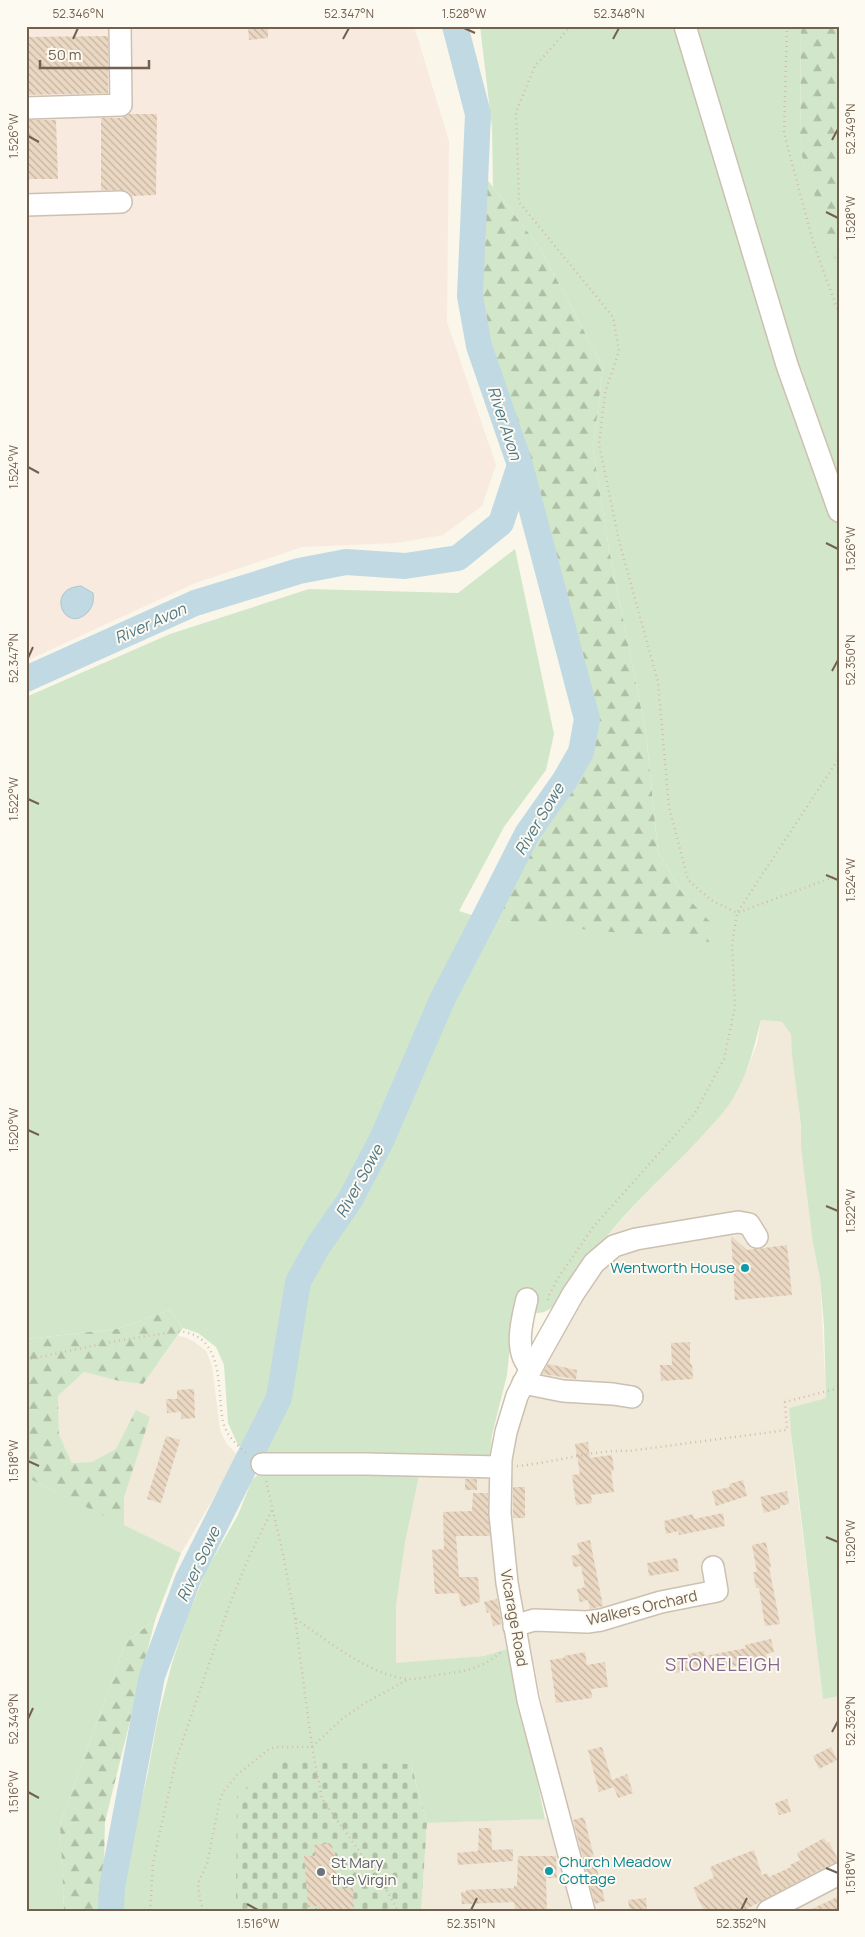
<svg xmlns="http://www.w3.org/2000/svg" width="865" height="1937" font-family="Manrope,sans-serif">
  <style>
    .residential { fill: #f1e9d9 }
    .commercial { fill: #f9eae0 }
    .grass { fill: #d2e7ca }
    .forest { fill: url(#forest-firs) }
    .cemetery { fill: url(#cemetery-stones) }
    .water { fill: #c1d9e2; stroke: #a8c7d3 }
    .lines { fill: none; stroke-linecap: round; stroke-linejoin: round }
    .river { stroke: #c1d9e2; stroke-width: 26 }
    .building { fill: url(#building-back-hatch) }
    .minor-casing { stroke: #ccc0b1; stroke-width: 24 }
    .path { stroke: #d2bda8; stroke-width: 2.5; stroke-dasharray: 1 4; stroke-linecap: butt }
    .minor { stroke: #fff; stroke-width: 21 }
    .ticks { fill: none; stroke: #736150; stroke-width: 2 }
    .culture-dot { fill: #0f9aa8; stroke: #fdfaf1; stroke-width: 2 }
    .worship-dot { fill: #6b7280; stroke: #fdfaf1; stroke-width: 2 }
    .labels { text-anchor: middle; stroke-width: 4; stroke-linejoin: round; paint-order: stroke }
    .culture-label { font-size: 15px; fill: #0d838f; stroke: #fdfaf1; text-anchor: end }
    .street-label { font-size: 15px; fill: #736150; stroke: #fdfaf1 }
    .worship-label { font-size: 15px; fill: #5b616d; stroke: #fdfaf1; text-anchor: start }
    .water-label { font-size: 16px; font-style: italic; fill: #4f798a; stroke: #fdfaf1 }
    .quarter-label { font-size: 18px; letter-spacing: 1px; fill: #86688e; stroke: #fdfaf1 }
    .neatline { fill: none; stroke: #736150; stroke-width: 2 }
    .ticks-label { font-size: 12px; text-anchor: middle; fill: #736150 }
  </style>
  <defs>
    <pattern id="forest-firs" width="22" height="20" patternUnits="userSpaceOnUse" patternTransform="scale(1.25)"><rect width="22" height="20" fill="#d2e7ca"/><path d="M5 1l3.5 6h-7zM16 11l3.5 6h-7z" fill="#afbfa6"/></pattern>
    <pattern id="cemetery-stones" width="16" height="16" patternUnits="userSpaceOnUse" patternTransform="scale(1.25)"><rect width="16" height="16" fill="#d2e7ca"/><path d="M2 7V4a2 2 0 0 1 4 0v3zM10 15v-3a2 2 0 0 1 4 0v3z" fill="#afbfa6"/></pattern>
    <pattern id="building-back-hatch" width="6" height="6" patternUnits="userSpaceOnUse" patternTransform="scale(1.25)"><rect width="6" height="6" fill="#ebd8c3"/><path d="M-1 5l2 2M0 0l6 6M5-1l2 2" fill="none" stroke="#c3b3a1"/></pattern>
  </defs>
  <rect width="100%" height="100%" fill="#faf6ea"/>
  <g class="residential">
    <polygon points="761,1020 782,1022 791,1034 808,1196 820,1277 826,1398 789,1408 794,1465 823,1698 839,1696 839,1911 421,1911 427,1823 565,1818 530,1645 510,1648 484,1656 396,1664 396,1606 405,1543 420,1471 501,1459 583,1269 602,1242 633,1207 716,1121 747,1070 757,1044"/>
    <polygon points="178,1336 184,1337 193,1341 206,1351 212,1366 220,1430 226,1443 238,1456 181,1553 110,1519 72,1463 59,1435 58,1396 84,1372 119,1381 143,1384"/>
  </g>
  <polygon class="commercial" points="26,26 414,26 449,141 447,322 496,465 482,506 443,535 396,543 302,547 193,584 26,661"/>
  <g class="grass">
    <path d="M480,26H801L800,150L839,265V1696L823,1699L791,1433L789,1408L826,1398L824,1326L820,1278L813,1243L801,1147V1126L792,1055L791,1034L782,1022L761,1020C754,1047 748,1074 733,1098C725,1112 713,1124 702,1136C669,1172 630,1205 601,1244C588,1260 563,1304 546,1311C536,1316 527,1310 517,1307L510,1346L507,1375L492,1435L489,1463L258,1461L238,1445L228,1423L224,1365L216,1347L198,1333L183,1328L170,1310L117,1329L26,1339V697L170,634L309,589L458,593L515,549L554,734L546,770L504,827L459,911L484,919L710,941L712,925L681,891L658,852L646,733L609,549L593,449L603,367L540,248L493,187L492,128Z"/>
    <polygon points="263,1470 420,1471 405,1543 396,1606 396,1663 484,1656 510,1648 545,1819 427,1823 411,1764 236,1905 236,1911 123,1911 122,1905 129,1855 148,1772 158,1717 172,1663 187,1618 206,1571 238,1515 252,1480"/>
    <polygon points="26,1477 181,1553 155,1620 126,1642 60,1824 64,1911 26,1911"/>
  </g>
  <g class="forest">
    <polygon points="801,26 839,26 839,272 800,150"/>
    <polygon points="476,165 540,248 603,367 593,449 609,549 646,733 658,852 681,891 713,925 710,942 484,919 527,834 581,752 587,719 520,465 479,346 470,296"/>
    <polygon points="170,1310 183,1328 143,1384 119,1381 84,1372 58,1396 59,1435 72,1463 92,1462 116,1449 136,1410 150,1417 124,1497 124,1526 26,1477 26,1339 117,1329"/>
    <polygon points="155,1620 105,1822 103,1911 64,1911 60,1824 126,1642"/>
  </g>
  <polygon class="cemetery" points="276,1762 411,1764 427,1823 421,1911 236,1911 237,1796"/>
  <path class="water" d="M81,586L93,593C94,601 93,606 88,612C65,636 44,588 81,586Z"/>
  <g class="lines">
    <g class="river">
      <polyline points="26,679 195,603 299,571 346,562 405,566 458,558 501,523 520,465"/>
      <polyline points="111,1911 112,1887 152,1676 188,1579 279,1398 298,1282 318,1246 350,1200 382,1139 442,1000 484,919 527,834 565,780 581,752 587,719 520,465 479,346 470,296 478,114 455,26"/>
    </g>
  </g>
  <g class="building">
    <polygon points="248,26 268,26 268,38 249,40"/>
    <polygon points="108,36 108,93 26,95 26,37"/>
    <polygon points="129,114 157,114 156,195 132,196 127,191 121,190 101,190 101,118 121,118"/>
    <polygon points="26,120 56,120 58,179 26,179"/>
    <polygon points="731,1236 747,1250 787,1245 792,1295 735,1300"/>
    <polygon points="690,1342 690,1364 692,1364 693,1379 661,1381 660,1365 672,1365 671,1343"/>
    <polygon points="548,1364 577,1370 576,1379 542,1374"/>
    <polygon points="194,1389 195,1418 181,1419 181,1412 167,1413 166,1399 177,1399 177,1390"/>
    <polygon points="166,1436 180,1440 161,1503 147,1499"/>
    <polygon points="588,1442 590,1458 612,1455 614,1471 611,1471 614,1492 591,1495 592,1503 576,1505 572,1475 580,1474 575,1444"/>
    <rect x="465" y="1479" width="12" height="11"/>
    <polygon points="743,1480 747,1496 716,1506 712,1491 730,1487 729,1484"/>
    <rect x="513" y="1487" width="12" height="31"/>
    <polygon points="787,1491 789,1504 780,1506 780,1509 764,1513 760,1497"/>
    <polygon points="473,1493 488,1493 490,1536 456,1536 459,1577 478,1577 480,1602 462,1607 458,1593 435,1594 432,1550 444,1549 443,1512 472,1511"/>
    <polygon points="723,1513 725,1526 679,1535 678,1531 666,1534 664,1521 693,1514 694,1519"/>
    <polygon points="590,1540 603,1606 590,1609 588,1600 580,1602 577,1589 585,1587 581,1566 574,1567 571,1556 580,1554 577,1543"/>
    <polygon points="766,1542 771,1567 769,1567 780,1624 765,1626 759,1588 756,1588 753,1572 757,1572 752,1545"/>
    <polygon points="677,1558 679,1571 649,1576 647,1563"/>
    <polygon points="497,1599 502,1624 493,1626 490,1612 487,1613 484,1602"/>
    <polygon points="771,1639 774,1652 766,1654 767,1659 711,1671 710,1667 676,1673 673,1662 689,1659 688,1654 704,1651 705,1656 746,1648 745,1645"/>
    <polygon points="585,1652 587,1665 605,1662 608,1687 591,1689 592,1698 556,1703 550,1660 564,1658 564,1656"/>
    <polygon points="602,1747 612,1780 627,1774 633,1793 618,1798 613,1785 614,1787 599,1792 588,1750"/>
    <polygon points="831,1747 837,1760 819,1769 813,1756"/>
    <polygon points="787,1799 791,1812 779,1815 775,1803"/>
    <polygon points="584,1817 605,1901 595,1904 573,1820"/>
    <polygon points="479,1828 491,1828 492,1850 513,1849 513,1861 458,1865 457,1853 478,1851"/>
    <polygon points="824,1838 827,1843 829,1842 839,1862 833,1863 743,1911 704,1911 693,1888 714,1877 710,1868 712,1866 754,1850 762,1875 767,1873 769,1877 791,1867 790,1865 800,1860 797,1853"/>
    <polygon points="332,1843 333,1853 335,1853 338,1889 353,1888 354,1909 319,1911 318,1906 308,1907 304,1856 315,1856 314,1845"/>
    <polygon points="518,1856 556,1856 557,1878 546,1878 547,1911 515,1911 514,1902 462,1904 461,1892 466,1892 466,1890 514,1888 514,1886 517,1886"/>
    <polygon points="839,1896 839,1911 808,1911"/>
    <polygon points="646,1898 647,1911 630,1911 628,1900"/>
  </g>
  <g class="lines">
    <g class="minor-casing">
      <g id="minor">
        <polyline points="685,26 787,365 839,511"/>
        <polyline points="26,108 121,105 120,26"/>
        <polyline points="26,205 121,202"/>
        <path d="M527,1299C522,1320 513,1352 531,1368"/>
        <polyline points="523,1383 563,1391 613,1394 632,1397"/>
        <polyline points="262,1464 366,1464 500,1467"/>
        <polyline points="514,1626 534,1620 587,1622 601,1620 661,1602 717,1591 713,1567"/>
        <polyline points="584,1911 528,1700 507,1583 500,1514 501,1459 506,1432 517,1396 527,1376 573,1294 594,1263 614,1246 636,1239 738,1222 749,1224 757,1237"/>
        <polyline points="768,1911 839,1874"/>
      </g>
    </g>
    <g class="path">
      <polyline points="571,26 535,66 516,112 519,202 613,317 619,351 605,393 599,444 619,541 658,682 669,807 688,880 711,900 737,913 839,875"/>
      <polyline points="787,26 784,133 813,242 839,314"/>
      <polyline points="548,1300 549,1295 558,1278 594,1226 695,1113 724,1059 735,1007 732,944 737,913 839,758"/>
      <path d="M26,1360C69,1351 111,1341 154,1335C163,1334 176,1330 185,1332C211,1337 217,1362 219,1385C223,1421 218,1431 249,1455"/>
      <path d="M517,1466C553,1463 595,1449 629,1451L787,1430L785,1402L839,1388"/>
      <polyline points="266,1481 283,1554 295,1618 312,1747 322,1799 385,1887 398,1911"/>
      <path d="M296,1619C327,1640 369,1675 407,1679C419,1680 433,1675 445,1674C466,1671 485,1667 501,1652"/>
      <polyline points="316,1908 317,1911"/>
      <polyline points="150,1911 153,1863 176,1760 229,1606 249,1557 272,1510"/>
      <polyline points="203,1911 199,1894 198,1883 207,1864 219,1804 223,1792 237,1775 269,1749 278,1747 312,1747 343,1718 365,1703 409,1679"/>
    </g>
    <use href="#minor" class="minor"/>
  </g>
  <path class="ticks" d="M464,28L475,33M73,39L78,28M343,39L349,28M613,39L619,28M28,136L39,142M832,140L838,129M826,212L838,218M28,467L39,473M826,543L838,549M28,658L33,647M832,671L838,660M28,799L39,804M826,875L838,880M28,1130L39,1135M826,1206L838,1211M28,1461L39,1466M826,1537L838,1542M28,1719L33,1708M832,1732L838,1721M28,1792L39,1798M826,1868L838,1873M247,1904L258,1910M471,1910L477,1898M741,1910L747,1898"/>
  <g class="culture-dot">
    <circle cx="745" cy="1268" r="5"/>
    <circle cx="549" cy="1871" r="5"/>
  </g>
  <circle class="worship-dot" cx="321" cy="1872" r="5"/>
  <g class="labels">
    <g class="culture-label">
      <text x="735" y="1273">Wentworth House</text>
      <text x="559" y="1867" text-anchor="start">Church Meadow<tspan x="559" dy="17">Cottage</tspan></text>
    </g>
    <g class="street-label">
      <text transform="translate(642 1608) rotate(-13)" y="5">Walkers Orchard</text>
      <text transform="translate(514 1618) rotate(80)" y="5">Vicarage Road</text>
    </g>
    <g class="worship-label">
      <text x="331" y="1868">St Mary<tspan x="331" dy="17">the Virgin</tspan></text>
    </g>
    <g class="water-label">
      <text transform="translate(505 423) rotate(72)" y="6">River Avon</text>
      <text transform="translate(150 623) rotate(-24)" y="6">River Avon</text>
      <text transform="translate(539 819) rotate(-59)" y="6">River Sowe</text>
      <text transform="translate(359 1181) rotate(-61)" y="6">River Sowe</text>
      <text transform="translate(198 1564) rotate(-65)" y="6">River Sowe</text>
    </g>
    <g class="quarter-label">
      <text x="723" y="1671">STONELEIGH</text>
    </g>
  </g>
  <rect width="865" height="1937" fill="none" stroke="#fdfaf1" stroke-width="55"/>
  <path d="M40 60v8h109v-8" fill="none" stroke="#736150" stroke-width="2.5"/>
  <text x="48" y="60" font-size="15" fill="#736150" stroke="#fdfaf1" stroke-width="4" paint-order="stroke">50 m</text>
  <rect x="28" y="28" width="810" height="1882" class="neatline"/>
  <g class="ticks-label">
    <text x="78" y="18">52.346°N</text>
    <text x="349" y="18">52.347°N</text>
    <text x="464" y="18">1.528°W</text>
    <text x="619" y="18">52.348°N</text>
    <text transform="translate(851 129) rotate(-90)" y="4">52.349°N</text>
    <text transform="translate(14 136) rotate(-90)" y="4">1.526°W</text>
    <text transform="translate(851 218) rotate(-90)" y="4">1.528°W</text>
    <text transform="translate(14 467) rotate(-90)" y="4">1.524°W</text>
    <text transform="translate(851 549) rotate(-90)" y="4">1.526°W</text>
    <text transform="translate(14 658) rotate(-90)" y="4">52.347°N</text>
    <text transform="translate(851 660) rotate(-90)" y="4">52.350°N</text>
    <text transform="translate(14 799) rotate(-90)" y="4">1.522°W</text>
    <text transform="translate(851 880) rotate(-90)" y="4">1.524°W</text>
    <text transform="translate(14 1130) rotate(-90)" y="4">1.520°W</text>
    <text transform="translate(851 1211) rotate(-90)" y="4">1.522°W</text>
    <text transform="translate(14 1461) rotate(-90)" y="4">1.518°W</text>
    <text transform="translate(851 1542) rotate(-90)" y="4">1.520°W</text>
    <text transform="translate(14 1719) rotate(-90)" y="4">52.349°N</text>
    <text transform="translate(851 1721) rotate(-90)" y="4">52.352°N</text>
    <text transform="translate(14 1792) rotate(-90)" y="4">1.516°W</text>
    <text transform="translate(851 1873) rotate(-90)" y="4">1.518°W</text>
    <text x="258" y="1928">1.516°W</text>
    <text x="471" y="1928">52.351°N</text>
    <text x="741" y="1928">52.352°N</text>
  </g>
</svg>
